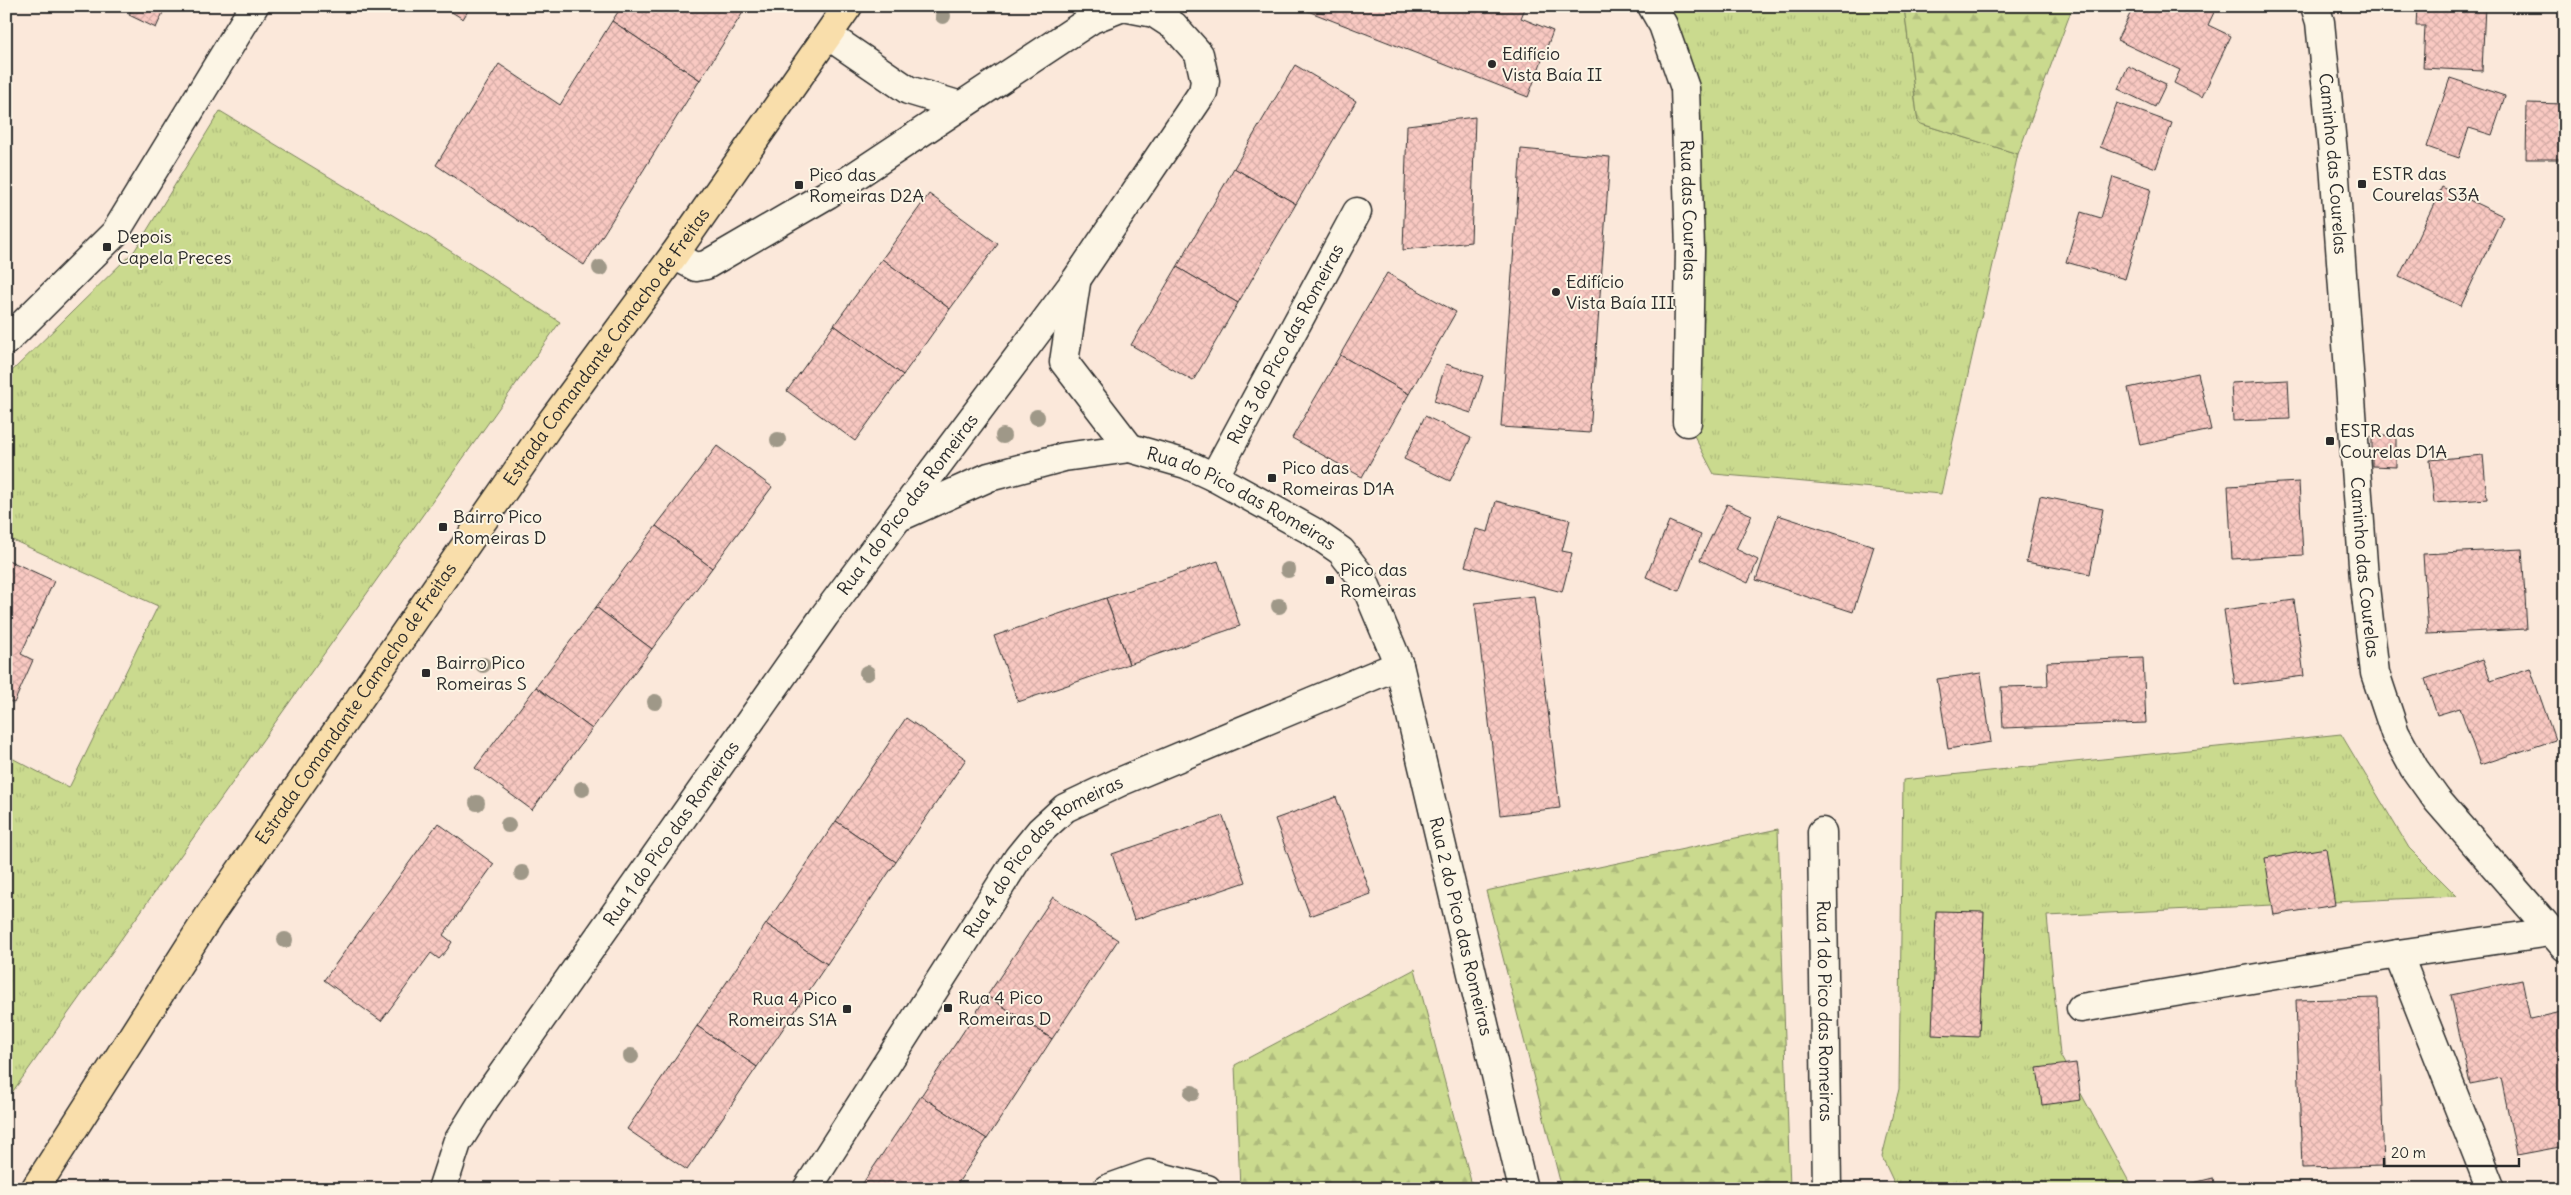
<svg xmlns="http://www.w3.org/2000/svg" width="2571" height="1195" font-family="Delius,sans-serif">
  <style>
    .grass { fill: url(#grass-tufts); stroke: #7a825c }
    .forest { fill: url(#forest-firs); stroke: #7a825c }
    .building { fill: url(#building-cross-hatch); stroke: #2b2b2b }
    .lines { fill: none; stroke-linecap: round; stroke-linejoin: round }
    .minor-casing { stroke: #2b2b2b; stroke-width: 31 }
    .major-casing { stroke: #2b2b2b; stroke-width: 31 }
    .minor { stroke: #fcf5e5; stroke-width: 28 }
    .major { stroke: #f9deab; stroke-width: 28 }
    .tree { fill: #9f9888 }
    .poi-dot { fill: #2b2b2b; stroke: #fcf5e5; stroke-width: 2 }
    .labels { text-anchor: middle; stroke-width: 4; stroke-linejoin: round; paint-order: stroke }
    .poi-label { font-size: 18px; fill: #2b2b2b; stroke: #fcf5e5; text-anchor: start }
    .street-label { font-size: 18px; fill: #2b2b2b; stroke: #fcf5e5 }
  </style>
  <defs>
    <pattern id="grass-tufts" width="24" height="20" patternUnits="userSpaceOnUse" patternTransform="scale(1.25)"><rect width="24" height="20" fill="#cada8e"/><path d="M3 7l-1-3M5 7V3M7 7l1-3M15 17l-1-3M17 17v-4M19 17l1-3" fill="none" stroke="#aebb7b"/></pattern>
    <pattern id="forest-firs" width="22" height="20" patternUnits="userSpaceOnUse" patternTransform="scale(1.25)"><rect width="22" height="20" fill="#cada8e"/><path d="M5 1l3.5 6h-7zM16 11l3.5 6h-7z" fill="#aebb7b"/></pattern>
    <pattern id="building-cross-hatch" width="8" height="8" patternUnits="userSpaceOnUse" patternTransform="scale(1.25)"><rect width="8" height="8" fill="#f9c9c2"/><path d="M0 0l8 8M0 8l8-8" fill="none" stroke="#d6ada7"/></pattern>
  </defs>
  <rect width="100%" height="100%" fill="#fbe8da"/>
  <filter id="ink" filterUnits="userSpaceOnUse"><feTurbulence type="fractalNoise" baseFrequency=".02" numOctaves="2"/><feDisplacementMap in="SourceGraphic" scale="10" xChannelSelector="R" yChannelSelector="G"/><feConvolveMatrix kernelMatrix="1 2 1 2 8 2 1 2 1" color-interpolation-filters="sRGB"/></filter>
  <g filter="url(#ink)">
    <g class="grass">
      <polygon points="1652,6 1904,6 1918,123 2018,154 1941,494 1714,474 1687,422 1685,88"/>
      <polygon points="220,111 424,234 560,322 6,1101 6,755 69,788 158,606 6,537 6,377 135,250"/>
      <polygon points="2341,734 2409,848 2457,896 2047,916 2060,1055 2133,1189 1897,1189 1882,1157 1899,1089 1903,780"/>
    </g>
    <g class="forest">
      <polygon points="1904,6 2073,6 2018,154 1918,123"/>
      <polygon points="1778,829 1790,1189 1562,1189 1486,891"/>
      <polygon points="1415,969 1473,1189 1240,1189 1235,1065"/>
    </g>
    <g class="building">
      <polygon points="133,6 160,6 165,8 156,28 129,15"/>
      <polygon points="442,6 471,6 463,19"/>
      <polygon points="622,6 747,6 700,80 612,21"/>
      <polygon points="1295,6 1526,6 1521,18 1553,31 1528,97"/>
      <polygon points="2134,6 2217,6 2208,25 2231,36 2202,97 2174,83 2180,70 2117,40"/>
      <polygon points="2417,6 2485,6 2482,71 2423,68 2425,26 2416,26"/>
      <polygon points="612,21 700,80 584,265 436,165 499,64 560,105"/>
      <polygon points="1295,65 1356,101 1296,204 1234,168"/>
      <polygon points="2128,66 2166,84 2155,107 2118,89"/>
      <polygon points="2450,78 2505,96 2492,135 2469,128 2459,158 2427,147"/>
      <polygon points="2117,103 2172,123 2156,168 2100,147"/>
      <polygon points="2527,103 2565,104 2565,159 2526,159"/>
      <polygon points="1475,117 1471,242 1403,250 1407,125"/>
      <polygon points="1521,149 1610,157 1590,433 1501,427"/>
      <polygon points="1234,168 1296,204 1238,303 1177,267"/>
      <polygon points="2113,177 2151,189 2125,279 2066,262 2081,212 2101,218"/>
      <polygon points="2442,187 2503,216 2461,306 2399,277"/>
      <polygon points="929,194 998,244 950,309 882,259"/>
      <polygon points="882,259 950,309 903,375 834,325"/>
      <polygon points="1177,267 1238,303 1193,381 1131,345"/>
      <polygon points="1387,273 1456,312 1409,394 1340,355"/>
      <polygon points="834,325 903,375 855,441 787,391"/>
      <polygon points="1340,355 1409,394 1362,477 1292,438"/>
      <polygon points="1446,364 1483,376 1471,413 1434,401"/>
      <polygon points="2198,373 2211,430 2140,445 2128,388"/>
      <polygon points="2288,380 2290,419 2233,421 2231,383"/>
      <polygon points="1425,416 1471,438 1450,481 1404,459"/>
      <polygon points="2372,436 2396,436 2396,467 2372,466"/>
      <polygon points="717,446 772,487 712,568 656,526"/>
      <polygon points="2483,455 2487,499 2434,503 2430,460"/>
      <polygon points="2299,482 2303,555 2232,559 2228,486"/>
      <polygon points="2040,496 2103,509 2090,574 2026,562"/>
      <polygon points="1496,501 1570,520 1562,551 1572,553 1562,592 1465,566 1476,529 1488,532"/>
      <polygon points="1727,504 1752,515 1736,549 1758,560 1748,583 1700,560"/>
      <polygon points="1778,515 1874,546 1853,612 1756,580"/>
      <polygon points="1669,521 1701,535 1679,591 1646,577"/>
      <polygon points="656,526 712,568 652,649 596,607"/>
      <polygon points="2522,549 2527,629 2428,634 2423,554"/>
      <polygon points="6,559 54,581 21,654 33,660 14,703 6,700"/>
      <polygon points="1218,561 1240,626 1129,664 1106,598"/>
      <polygon points="1534,596 1560,808 1500,815 1475,603"/>
      <polygon points="1106,598 1129,664 1018,702 994,636"/>
      <polygon points="2294,600 2304,676 2235,685 2224,610"/>
      <polygon points="596,607 652,649 592,729 536,687"/>
      <polygon points="2143,658 2146,723 2003,728 2001,687 2048,686 2047,662"/>
      <polygon points="2483,659 2491,681 2530,668 2555,740 2480,765 2460,708 2437,715 2425,679"/>
      <polygon points="1981,673 1991,742 1948,749 1937,679"/>
      <polygon points="536,687 592,729 532,810 475,768"/>
      <polygon points="906,718 966,759 896,862 836,821"/>
      <polygon points="1336,797 1371,894 1310,916 1275,819"/>
      <polygon points="1223,816 1246,882 1134,920 1112,854"/>
      <polygon points="836,821 896,862 827,964 766,924"/>
      <polygon points="438,823 494,864 443,935 452,942 447,950 439,959 431,953 381,1021 324,980"/>
      <polygon points="2326,848 2335,905 2274,915 2265,858"/>
      <polygon points="1053,897 1118,940 1052,1039 987,996"/>
      <polygon points="1936,911 1984,912 1979,1037 1932,1035"/>
      <polygon points="766,924 827,964 757,1067 697,1026"/>
      <polygon points="2522,980 2530,1019 2565,1011 2565,1146 2517,1155 2501,1078 2470,1084 2451,995"/>
      <polygon points="987,996 1052,1039 987,1139 921,1096"/>
      <polygon points="2378,998 2384,1166 2302,1168 2296,1000"/>
      <polygon points="697,1026 757,1067 687,1170 627,1129"/>
      <polygon points="2076,1063 2081,1100 2042,1105 2037,1068"/>
      <polygon points="921,1096 987,1139 954,1189 859,1189"/>
      <polygon points="2213,1178 2215,1189 2174,1189 2173,1188"/>
    </g>
    <g class="lines">
      <g class="minor-casing">
        <g id="minor">
          <path id="s1" d="M1652,6L1663,25L1685,88L1690,250L1687,422"/>
          <path id="s2" d="M2315,6L2320,22L2334,164L2364,578L2375,673L2395,733L2414,768L2437,800L2565,947"/>
          <polyline points="829,36 908,90 961,106"/>
          <polyline points="1076,283 1064,362 1130,448"/>
          <polyline points="6,341 115,233 254,6"/>
          <path id="s3" d="M1214,477L1357,212"/>
          <path id="s4" d="M904,515L989,477L1064,457L1130,448L1186,464L1214,477L1312,531L1341,551L1363,579L1399,665L1523,1189"/>
          <path id="s5" d="M1822,832L1827,1189"/>
          <polyline points="2398,954 2491,1189"/>
          <polyline points="2081,1008 2398,954 2551,932"/>
          <path id="s6" d="M442,1189L457,1143L482,1103L825,615L1076,280L1203,92L1205,81L1199,54L1174,26L1154,13L1123,7L1092,19L828,194L706,265L696,267L674,255"/>
          <path id="s7" d="M807,1189L1018,858L1040,831L1065,808L1122,781L1399,665"/>
          <polyline points="1107,1189 1149,1174 1207,1189"/>
        </g>
      </g>
      <g class="major-casing">
        <g id="major">
          <path id="s8" d="M35,1189L211,913L549,425L674,255L848,6"/>
        </g>
      </g>
      <use href="#minor" class="minor"/>
      <use href="#major" class="major"/>
    </g>
    <g class="tree">
      <circle cx="943" cy="16" r="8"/>
      <circle cx="600" cy="268" r="8"/>
      <circle cx="1037" cy="417" r="8"/>
      <circle cx="1003" cy="436" r="8"/>
      <circle cx="778" cy="440" r="8"/>
      <circle cx="1288" cy="570" r="8"/>
      <circle cx="1279" cy="606" r="8"/>
      <circle cx="483" cy="665" r="8"/>
      <circle cx="867" cy="673" r="8"/>
      <circle cx="655" cy="702" r="8"/>
      <circle cx="582" cy="789" r="8"/>
      <circle cx="477" cy="803" r="8"/>
      <circle cx="508" cy="825" r="8"/>
      <circle cx="522" cy="873" r="8"/>
      <circle cx="285" cy="940" r="8"/>
      <circle cx="631" cy="1056" r="8"/>
      <circle cx="1192" cy="1093" r="8"/>
    </g>
  </g>
  <g class="poi-dot">
    <circle cx="1492" cy="64" r="5"/>
    <rect x="2357" y="179" width="10" height="10" rx="2.5"/>
    <rect x="794" y="180" width="10" height="10" rx="2.5"/>
    <rect x="102" y="242" width="10" height="10" rx="2.5"/>
    <circle cx="1556" cy="292" r="5"/>
    <rect x="2325" y="436" width="10" height="10" rx="2.5"/>
    <rect x="1267" y="473" width="10" height="10" rx="2.5"/>
    <rect x="438" y="522" width="10" height="10" rx="2.5"/>
    <rect x="1325" y="575" width="10" height="10" rx="2.5"/>
    <rect x="421" y="668" width="10" height="10" rx="2.5"/>
    <rect x="943" y="1003" width="10" height="10" rx="2.5"/>
    <rect x="842" y="1004" width="10" height="10" rx="2.5"/>
  </g>
  <g class="labels">
    <g class="poi-label">
      <text x="1502" y="60">Edifício<tspan x="1502" dy="21">Vista Baía II</tspan></text>
      <text x="2372" y="180">ESTR das<tspan x="2372" dy="21">Courelas S3A</tspan></text>
      <text x="809" y="181">Pico das<tspan x="809" dy="21">Romeiras D2A</tspan></text>
      <text x="117" y="243">Depois<tspan x="117" dy="21">Capela Preces</tspan></text>
      <text x="1566" y="288">Edifício<tspan x="1566" dy="21">Vista Baía III</tspan></text>
      <text x="2340" y="437">ESTR das<tspan x="2340" dy="21">Courelas D1A</tspan></text>
      <text x="1282" y="474">Pico das<tspan x="1282" dy="21">Romeiras D1A</tspan></text>
      <text x="453" y="523">Bairro Pico<tspan x="453" dy="21">Romeiras D</tspan></text>
      <text x="1340" y="576">Pico das<tspan x="1340" dy="21">Romeiras</tspan></text>
      <text x="436" y="669">Bairro Pico<tspan x="436" dy="21">Romeiras S</tspan></text>
      <text x="958" y="1004">Rua 4 Pico<tspan x="958" dy="21">Romeiras D</tspan></text>
      <text x="837" y="1005" text-anchor="end">Rua 4 Pico<tspan x="837" dy="21">Romeiras S1A</tspan></text>
    </g>
    <g class="street-label">
      <text dy="6" stroke="none"><textPath href="#s2" startOffset="159">Caminho das Courelas</textPath></text>
      <text dy="6" stroke="none"><textPath href="#s1" startOffset="211">Rua das Courelas</textPath></text>
      <text dy="6" stroke="none"><textPath href="#s3" startOffset="151">Rua 3 do Pico das Romeiras</textPath></text>
      <text dy="6" stroke="none"><textPath href="#s8" startOffset="1018">Estrada Comandante Camacho de Freitas</textPath></text>
      <text dy="6" stroke="none"><textPath href="#s4" startOffset="360">Rua do Pico das Romeiras</textPath></text>
      <text dy="6" stroke="none"><textPath href="#s6" startOffset="830">Rua 1 do Pico das Romeiras</textPath></text>
      <text dy="6" stroke="none"><textPath href="#s2" startOffset="564">Caminho das Courelas</textPath></text>
      <text dy="6" stroke="none"><textPath href="#s8" startOffset="582">Estrada Comandante Camacho de Freitas</textPath></text>
      <text dy="6" stroke="none"><textPath href="#s6" startOffset="425">Rua 1 do Pico das Romeiras</textPath></text>
      <text dy="6" stroke="none"><textPath href="#s7" startOffset="412">Rua 4 do Pico das Romeiras</textPath></text>
      <text dy="6" stroke="none"><textPath href="#s4" startOffset="871">Rua 2 do Pico das Romeiras</textPath></text>
      <text dy="6" stroke="none"><textPath href="#s5" startOffset="179">Rua 1 do Pico das Romeiras</textPath></text>
    </g>
  </g>
  <rect width="2571" height="1195" fill="none" stroke="#fcf5e5" stroke-width="25"/>
  <rect x="12" y="12" width="2546" height="1170" fill="none" stroke="#2b2b2b" stroke-width="2" filter="url(#ink)"/>
  <path d="M2384 1158v8h135v-8" fill="none" stroke="#2b2b2b" stroke-width="2.5"/>
  <text x="2391" y="1158" font-size="15" fill="#2b2b2b" stroke="#fcf5e5" stroke-width="4" paint-order="stroke">20 m</text>
</svg>
